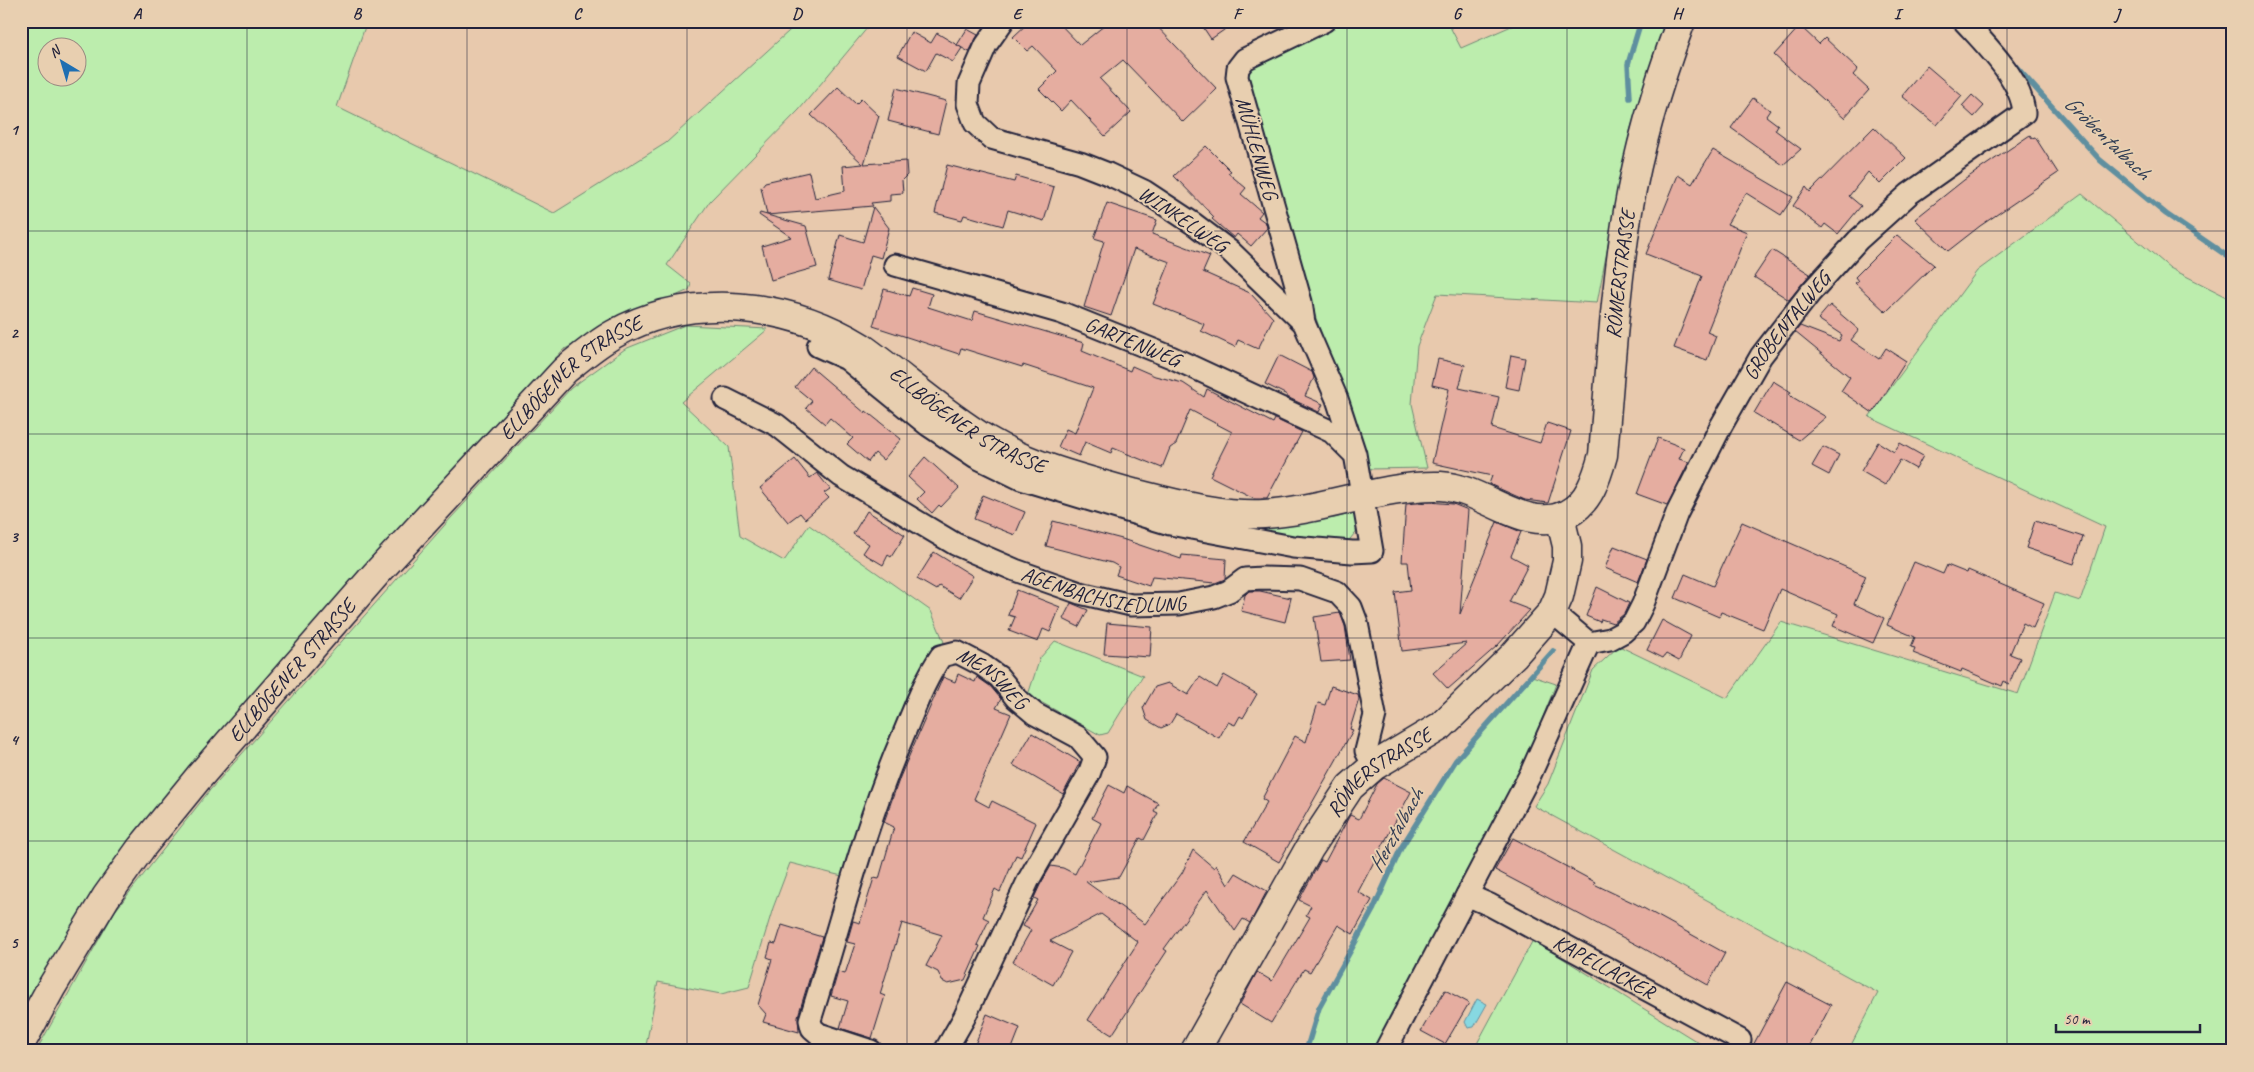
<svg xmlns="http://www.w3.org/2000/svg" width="2254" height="1072" font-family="Caveat,sans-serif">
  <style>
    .green { fill: #bcedad; stroke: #6f8874; fill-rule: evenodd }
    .water { fill: #87d8e1; stroke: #5f8f9f }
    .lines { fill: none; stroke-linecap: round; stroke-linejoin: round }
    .stream { stroke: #5f8f9f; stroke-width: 5.5 }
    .building { fill: #e5ada0; stroke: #22223b }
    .street-casing { stroke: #22223b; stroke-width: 25 }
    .secondary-casing { stroke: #22223b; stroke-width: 31 }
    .street { stroke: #e8cfb0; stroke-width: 21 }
    .secondary { stroke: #e8cfb0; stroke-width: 28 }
    .grid { fill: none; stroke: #22223b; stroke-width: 1; stroke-opacity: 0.55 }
    .labels { text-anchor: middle; stroke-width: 4; stroke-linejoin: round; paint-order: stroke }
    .street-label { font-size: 21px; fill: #22223b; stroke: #e8cfb0 }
    .water-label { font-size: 22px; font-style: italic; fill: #313d54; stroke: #e8cfb0 }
    .neatline { fill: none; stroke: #22223b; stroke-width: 2 }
    .grid-label { font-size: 16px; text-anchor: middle; font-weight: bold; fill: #22223b }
  </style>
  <rect width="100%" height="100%" fill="#e8c9ad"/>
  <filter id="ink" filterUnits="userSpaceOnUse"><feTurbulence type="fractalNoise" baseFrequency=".02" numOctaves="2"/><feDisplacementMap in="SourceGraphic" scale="10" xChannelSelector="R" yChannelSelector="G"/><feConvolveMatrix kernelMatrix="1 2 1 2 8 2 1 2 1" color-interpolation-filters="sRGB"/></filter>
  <g filter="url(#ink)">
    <g class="green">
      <path d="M21,21H367L337,107L554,213L666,143L800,21H873L799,110L710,201L667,265L691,284L689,290L618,321L563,350L367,567L199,777L21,1043ZM48,48H78V78H48Z"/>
      <polygon points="1315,21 1447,21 1461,48 1523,21 1665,21 1630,131 1597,303 1437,294 1417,346 1412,404 1427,468 1368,469 1234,80"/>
      <polygon points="2082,194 2170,268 2233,300 2233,1051 1848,1051 1878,993 1534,806 1548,784 1593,670 1619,646 1727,698 1781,622 2018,694 2055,593 2080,601 2105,527 1869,417 1977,271"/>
      <polygon points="685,325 768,329 681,402 729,447 740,536 784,561 809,525 931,611 944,642 911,692 842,876 790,863 773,908 749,987 721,994 658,982 645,1051 36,1051 115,911 210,790 451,518 571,388 625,349"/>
      <polygon points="1354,513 1359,528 1346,544 1258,530 1335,518"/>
      <polygon points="1055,641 1143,676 1108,733 1100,735 1028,695 1040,658"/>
      <polygon points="1532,676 1556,684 1516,785 1409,990 1374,1051 1306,1051 1319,1008 1373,910 1401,848 1456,760"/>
      <polygon points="1533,940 1712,1051 1473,1051"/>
    </g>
    <polygon class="water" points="1477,999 1487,1004 1474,1027 1468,1028 1465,1022"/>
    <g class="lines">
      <g class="stream">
        <polyline points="2012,62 2100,160 2166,214 2233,260"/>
        <polyline points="1630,98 1628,64 1641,21"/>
        <polyline points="1306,1051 1319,1008 1373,910 1401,848 1456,760 1553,651"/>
      </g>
    </g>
    <g class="building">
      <polygon points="1030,21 1057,21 1080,45 1110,21 1152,21 1217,89 1183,122 1123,60 1100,79 1131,112 1105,136 1071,100 1061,111 1039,89 1057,71 1033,46 1027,51 1013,37"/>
      <polygon points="1199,21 1237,21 1211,39"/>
      <polygon points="1800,26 1819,44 1825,38 1858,69 1853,75 1869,90 1844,118 1774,55"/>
      <polygon points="967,29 978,35 969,52 957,45"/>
      <polygon points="911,32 931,43 937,33 962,48 953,62 936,53 926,71 898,56"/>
      <polygon points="1927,66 1962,96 1937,125 1902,96"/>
      <polygon points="838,87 856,104 861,99 879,116 864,164 906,161 907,175 902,180 903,193 890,194 890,201 871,203 873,206 767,215 761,187 765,182 809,172 815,198 845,191 843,166 863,164 811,115"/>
      <polygon points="896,88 946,101 938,134 888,121"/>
      <polygon points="1972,95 1984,106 1974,117 1962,106"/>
      <polygon points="1753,98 1770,110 1766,116 1778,125 1775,130 1801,149 1783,165 1731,128"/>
      <polygon points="1874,127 1906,158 1880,184 1868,172 1849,196 1861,206 1838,234 1825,224 1822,228 1793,206 1806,187 1810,192"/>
      <polygon points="2030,135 2032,138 2035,137 2058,173 1980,226 1948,251 1915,219 1964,180"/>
      <polygon points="1206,146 1231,171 1228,173 1246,188 1241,194 1262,212 1258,217 1266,223 1267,228 1251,246 1237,234 1234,238 1212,219 1214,217 1174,176"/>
      <polygon points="1713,150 1793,197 1781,215 1746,193 1727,224 1747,232 1707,332 1716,336 1707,360 1674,348 1702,276 1646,254 1678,175 1692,184"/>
      <polygon points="947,165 1014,182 1016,176 1054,187 1044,221 1008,210 1003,226 964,215 962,220 935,213"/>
      <polygon points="1107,203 1157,220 1152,234 1210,256 1203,272 1250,293 1273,318 1258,349 1238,340 1235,347 1201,331 1204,324 1153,304 1170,262 1134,249 1111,316 1084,307 1104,241 1094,238"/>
      <polygon points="873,207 889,228 881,258 871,255 861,290 828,280 840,235 863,242"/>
      <polygon points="760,213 806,226 817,267 771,280 762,246 791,237 759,215"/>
      <polygon points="1897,235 1934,265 1886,312 1855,283 1858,281 1855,277"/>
      <polygon points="1772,250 1810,274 1789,300 1754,277"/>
      <polygon points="912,288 932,294 928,307 972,321 975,311 1084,343 1082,351 1130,371 1132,366 1155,376 1183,383 1204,397 1207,389 1273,423 1275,419 1302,432 1267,498 1254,498 1210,476 1232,432 1190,410 1176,444 1170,448 1162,468 1113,448 1111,453 1085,442 1079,456 1058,447 1066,429 1075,433 1093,388 1023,365 1022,367 961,348 959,354 873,326 884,289 909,296"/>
      <polygon points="1830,305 1859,330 1851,340 1879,359 1886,348 1906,361 1873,413 1841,391 1850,377 1795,332 1800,326 1839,341 1842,335 1818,319"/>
      <polygon points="1279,355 1312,372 1314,378 1305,396 1323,404 1319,412 1287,397 1287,395 1265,384"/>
      <polygon points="1511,355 1525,358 1519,390 1505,387"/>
      <polygon points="1438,359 1465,365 1459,388 1499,397 1492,428 1540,443 1547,423 1571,431 1548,503 1525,500 1489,484 1492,476 1432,463 1449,389 1432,385"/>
      <polygon points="811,367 865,413 866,411 901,439 883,460 875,453 868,462 847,444 853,438 830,418 825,424 806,408 812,401 795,387"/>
      <polygon points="1773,381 1791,392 1789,395 1826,417 1799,440 1754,413"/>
      <polygon points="1658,438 1684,448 1679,459 1689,462 1667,505 1637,494"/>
      <polygon points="1878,442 1894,452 1900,443 1923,456 1916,469 1900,460 1885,485 1861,471"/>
      <polygon points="1823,447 1839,455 1829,475 1812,466"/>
      <polygon points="925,457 959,488 941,507 939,505 932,513 917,499 924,492 908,477"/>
      <polygon points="795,459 810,478 817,473 830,489 824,493 829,498 805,519 800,513 788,522 760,488"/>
      <polygon points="983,495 1025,512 1015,535 974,519"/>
      <polygon points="1429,502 1453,504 1468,510 1460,614 1497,522 1521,532 1511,556 1528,565 1509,602 1530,610 1497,646 1448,689 1433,673 1467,643 1402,651 1395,592 1411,590 1408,562 1402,562 1406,504"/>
      <polygon points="867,511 905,535 891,557 888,555 883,565 863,553 869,544 853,534"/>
      <polygon points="1053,521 1122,539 1181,559 1182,555 1226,559 1225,579 1215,583 1152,577 1149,586 1116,575 1119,567 1112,563 1046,546"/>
      <polygon points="2035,521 2083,537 2074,564 2026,548"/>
      <polygon points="1742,522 1866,576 1854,604 1884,618 1873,643 1833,626 1838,614 1780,589 1763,629 1721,612 1719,617 1675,598 1685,574 1713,586"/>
      <polygon points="1614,546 1647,559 1638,582 1605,568"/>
      <polygon points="934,552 973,576 959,598 939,586 936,590 917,579"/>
      <polygon points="1914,562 1943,574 1947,565 1967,573 1968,570 2044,603 2033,628 2023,623 2010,654 2020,658 2009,684 2004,681 2002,686 1962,669 1961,672 1913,653 1915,648 1911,647 1915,637 1887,625"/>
      <polygon points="1597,587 1629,603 1624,614 1613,623 1601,619 1600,622 1586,616"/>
      <polygon points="1017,590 1060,607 1050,632 1043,629 1038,642 1009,631 1015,617 1008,615"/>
      <polygon points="1249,591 1260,591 1291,598 1285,622 1241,611 1245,595"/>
      <polygon points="1071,603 1088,610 1079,627 1063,619"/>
      <polygon points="1340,613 1345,626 1350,660 1321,662 1314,617"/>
      <polygon points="1662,620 1691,636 1679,661 1666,654 1663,658 1647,650"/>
      <polygon points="1107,623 1152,627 1150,657 1104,654"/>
      <polygon points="958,674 975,682 977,677 990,686 1001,699 996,708 1011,714 974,799 989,807 992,801 1036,823 1021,857 1016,855 1000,892 995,889 983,917 989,920 977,945 980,946 965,980 948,984 942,981 938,972 926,966 942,935 902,923 880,994 885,996 872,1038 840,1028 848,1001 831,996 838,972 845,974 855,944 847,942 853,921 860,923 874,878 879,879 894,827 884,822 900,777 943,677 955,682"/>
      <polygon points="1224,675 1257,694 1243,718 1240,716 1235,725 1228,722 1219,738 1176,714 1170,724 1161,728 1147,720 1143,708 1155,687 1168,683 1188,695 1200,677 1217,688"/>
      <polygon points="1331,686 1358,695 1359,699 1350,729 1353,730 1279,862 1244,842 1267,802 1262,799 1295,736 1306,742 1318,703 1325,705"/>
      <polygon points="1032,733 1080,762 1063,794 1013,765"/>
      <polygon points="1384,778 1411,792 1358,892 1372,900 1353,934 1338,925 1310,972 1304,969 1271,1023 1240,1004 1257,972 1272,981 1310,917 1306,915 1311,906 1299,900 1321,860 1325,862 1350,815 1359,819 1377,784"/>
      <polygon points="1109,785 1124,793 1127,786 1158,803 1154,811 1158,813 1144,840 1140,838 1119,877 1086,882 1145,924 1182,873 1193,850 1214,868 1216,865 1228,885 1236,873 1267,891 1250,923 1243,919 1235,931 1207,890 1164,949 1167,951 1112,1035 1088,1020 1138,942 1101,914 1050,941 1071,952 1053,985 1013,962 1031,930 1023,926 1038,900 1034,898 1040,885 1051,866 1063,868 1075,874 1101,823 1092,818"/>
      <polygon points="1513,838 1595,882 1594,884 1636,904 1725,953 1708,985 1643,948 1495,870"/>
      <polygon points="782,925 822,937 798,1016 799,1032 763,1022 766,1014 758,1005 772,959 767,957 771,943 776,944"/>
      <polygon points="1787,982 1831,1005 1807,1051 1750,1051"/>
      <polygon points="1445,990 1469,1003 1445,1044 1421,1031"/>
      <polygon points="987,1014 1020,1028 1011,1051 984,1051 974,1047"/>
    </g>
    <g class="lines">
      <g class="street-casing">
        <g id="street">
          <path id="s1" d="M895,265L1062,313L1171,357L1332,432L1352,452"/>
          <polyline points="1304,323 1301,302 1237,77 1238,68 1245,59 1324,21"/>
          <polyline points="818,346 847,359 928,425 976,457 1021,479 1170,524 1293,547 1352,552 1372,551 1355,454 1337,399 1304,323 1231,252 1194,224 1144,191 1108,174 1080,163 991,138 975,123 968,104 969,84 986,45 1003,21"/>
          <path id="s2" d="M725,399L777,425L841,476L955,544L1015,570L1080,593L1131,605L1179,604L1214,597L1229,591L1245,579L1263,578L1300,579L1337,592L1351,607L1357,623L1375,715L1366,751L1374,766"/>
          <path id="s3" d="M1552,612L1589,643L1610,639L1623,632L1634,622L1643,604L1677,513L1721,426L1761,356L1810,293L1858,240L1909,194L2024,113C2022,80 1986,45 1964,21"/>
          <path id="s4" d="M1467,895L1490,905L1740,1040"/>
          <path id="s5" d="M871,1051L819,1034L812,1028L810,1020C840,926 863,829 902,738C914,710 924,681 941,656L957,652L982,665L999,677L1016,698L1035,714L1078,737L1095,757L1089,774L1029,879L964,1018L945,1051"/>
          <polyline points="1385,1051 1530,775 1589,643"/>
        </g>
      </g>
      <g class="secondary-casing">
        <g id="secondary">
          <path id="s6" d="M21,1043L51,988L106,897L141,848L199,777L376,574L565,370C581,357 596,344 614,334C692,291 787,302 861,347C903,377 941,412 985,439C1030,466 1082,479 1133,493C1177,504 1219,516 1264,514C1323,511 1384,484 1441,486C1484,488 1525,535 1567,514C1589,503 1597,477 1603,455C1610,374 1615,291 1628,211C1639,145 1658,83 1681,21"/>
          <path id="s7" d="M1195,1051L1309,849L1350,787L1374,766L1441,726L1514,655L1552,612L1559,596L1567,561V546L1560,517"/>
        </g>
      </g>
      <use href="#street" class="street"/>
      <use href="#secondary" class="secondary"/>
    </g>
  </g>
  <path class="grid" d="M247,21V1051M467,21V1051M687,21V1051M907,21V1051M1127,21V1051M1347,21V1051M1567,21V1051M1787,21V1051M2007,21V1051M21,231H2233M21,434H2233M21,638H2233M21,841H2233"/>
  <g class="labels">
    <g class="street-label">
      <text transform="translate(1257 148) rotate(74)" y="7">MÜHLENWEG</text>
      <text transform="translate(1183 219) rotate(34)" y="7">WINKELWEG</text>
      <text dy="7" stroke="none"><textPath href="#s6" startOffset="2199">RÖMERSTRASSE</textPath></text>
      <text dy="7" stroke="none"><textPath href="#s3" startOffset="434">GRÖBENTALWEG</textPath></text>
      <text dy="7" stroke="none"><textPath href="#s1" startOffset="250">GARTENWEG</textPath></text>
      <text dy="7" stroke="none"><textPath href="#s6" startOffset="868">ELLBÖGENER STRASSE</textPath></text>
      <text dy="7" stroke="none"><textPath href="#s6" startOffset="1318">ELLBÖGENER STRASSE</textPath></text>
      <text dy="7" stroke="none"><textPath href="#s2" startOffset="430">AGENBACHSIEDLUNG</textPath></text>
      <text dy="7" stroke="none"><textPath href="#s6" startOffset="462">ELLBÖGENER STRASSE</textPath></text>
      <text dy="7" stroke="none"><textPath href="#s5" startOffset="521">MENSWEG</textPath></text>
      <text dy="7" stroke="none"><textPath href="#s7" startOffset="338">RÖMERSTRASSE</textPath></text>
      <text dy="7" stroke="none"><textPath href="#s4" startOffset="155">KAPELLÄCKER</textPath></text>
    </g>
    <g class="water-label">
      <text transform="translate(2108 137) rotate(44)" y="8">Gröbentalbach</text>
      <text transform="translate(1395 830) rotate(-61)" y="8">Herztalbach</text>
    </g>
  </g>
  <rect width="2254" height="1072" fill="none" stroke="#e8cfb0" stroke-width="55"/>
  <g transform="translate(62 62) rotate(322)"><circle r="24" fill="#e8cfb0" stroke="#998a81"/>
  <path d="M0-4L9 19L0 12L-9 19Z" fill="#1f6fb2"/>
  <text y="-8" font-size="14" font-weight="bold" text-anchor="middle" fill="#22223b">N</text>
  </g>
  <path d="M2056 1024v8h144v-8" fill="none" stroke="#22223b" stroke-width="2.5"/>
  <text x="2064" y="1024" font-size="15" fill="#22223b" stroke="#e8cfb0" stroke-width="4" paint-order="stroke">50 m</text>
  <rect x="28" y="28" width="2198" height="1016" class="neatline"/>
  <g class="grid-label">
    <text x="137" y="19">A</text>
    <text x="357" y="19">B</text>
    <text x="577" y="19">C</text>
    <text x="797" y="19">D</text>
    <text x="1017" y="19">E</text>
    <text x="1237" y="19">F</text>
    <text x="1457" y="19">G</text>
    <text x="1677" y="19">H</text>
    <text x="1897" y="19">I</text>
    <text x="2117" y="19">J</text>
    <text x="14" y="135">1</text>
    <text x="14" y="338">2</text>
    <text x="14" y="542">3</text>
    <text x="14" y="745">4</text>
    <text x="14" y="948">5</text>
  </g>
</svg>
